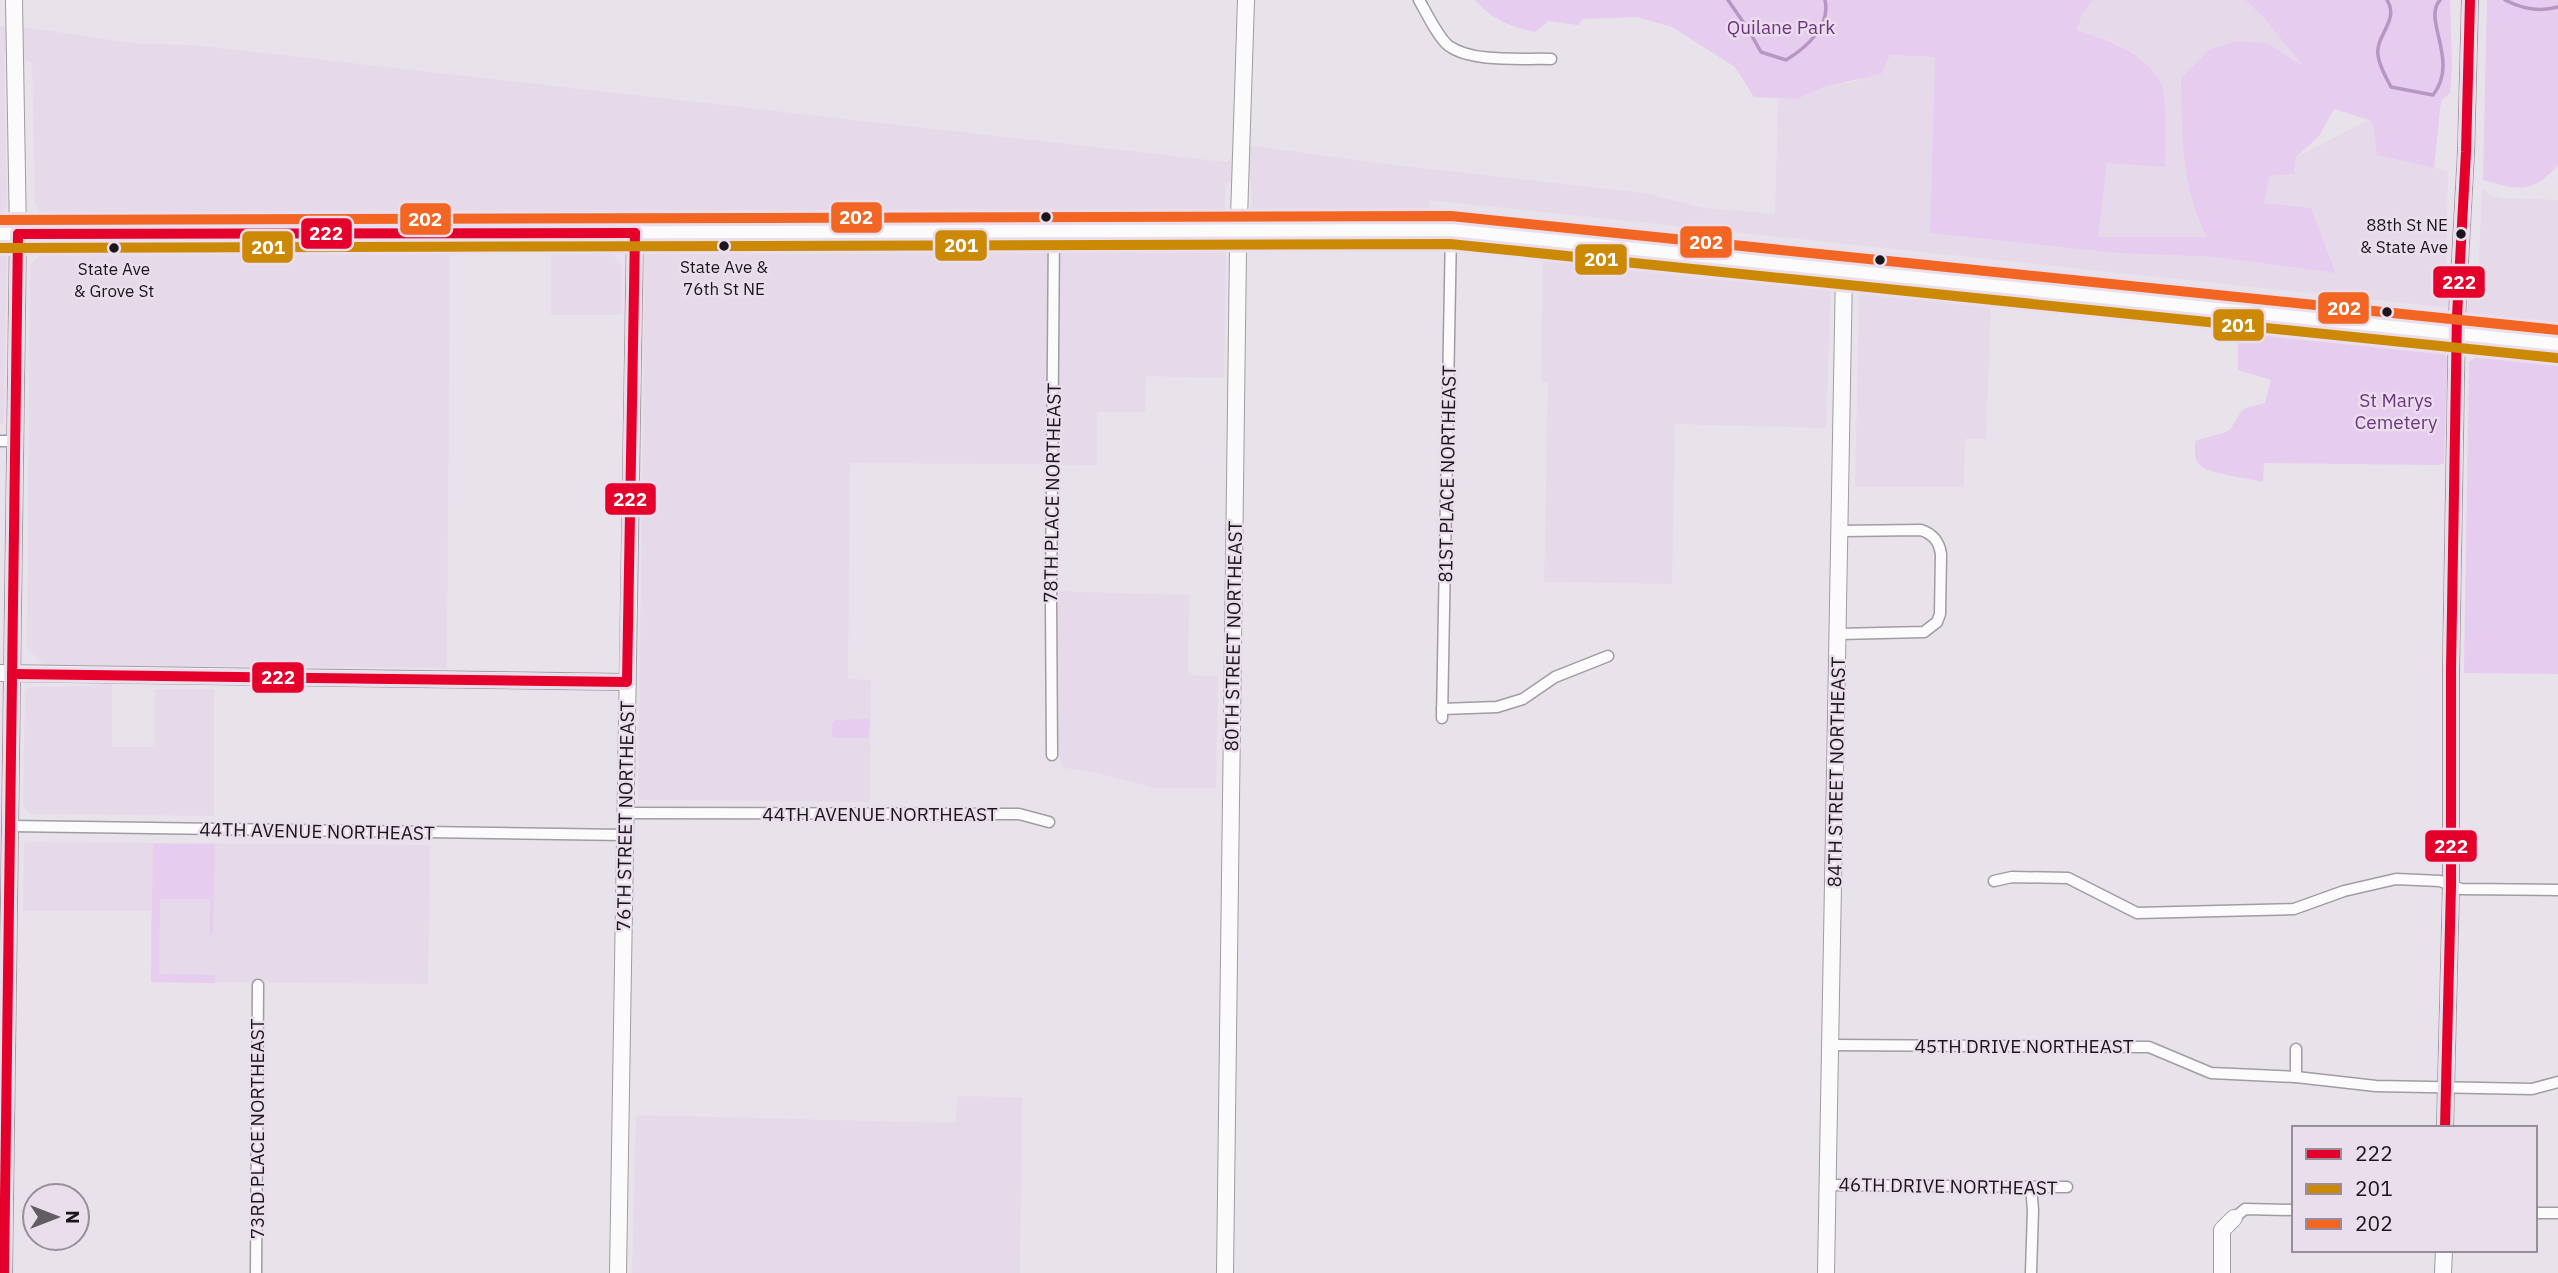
<svg xmlns="http://www.w3.org/2000/svg" width="2558" height="1273" font-family="'IBM Plex Sans',sans-serif">
  <style>
    .built { fill: #e6daea }
    .green { fill: #e6ccee }
    .lines { fill: none; stroke-linecap: round; stroke-linejoin: round }
    .stream { stroke: #b896c4; stroke-width: 3.5 }
    .street-casing { stroke: #a09ca2; stroke-width: 13 }
    .secondary-casing { stroke: #a09ca2; stroke-width: 18 }
    .primary-casing { stroke: #a09ca2; stroke-width: 20 }
    .street { stroke: #fcfbfc; stroke-width: 10 }
    .secondary { stroke: #fcfbfc; stroke-width: 16 }
    .primary { stroke: #fcfbfc; stroke-width: 18 }
    .bus-1-casing { stroke: #eadeed; stroke-width: 16 }
    .bus-2-casing { stroke: #eadeed; stroke-width: 16 }
    .bus-3-casing { stroke: #eadeed; stroke-width: 16 }
    .bus-1 { stroke: #e4002b; stroke-width: 10 }
    .bus-2 { stroke: #cb8905; stroke-width: 10 }
    .bus-3 { stroke: #f26522; stroke-width: 10 }
    .bus-dot { fill: #1a161b; stroke: #eadeed; stroke-width: 2.5 }
    .labels { text-anchor: middle; stroke-width: 5; stroke-linejoin: round; paint-order: stroke }
    .bus-label { font-size: 17px; fill: #1a161b; stroke: #eadeed }
    .park-label { font-size: 19px; fill: #703481; stroke: #eadeed }
    .street-label { font-size: 19px; fill: #1a161b; stroke: #eadeed }
    .line-badge { stroke: #eadeed; stroke-width: 2.5 }
    .badge-label { font-size: 19px; text-anchor: middle; font-weight: bold; fill: #fff }
  </style>
  <rect width="100%" height="100%" fill="#e8e2ea"/>
  <g class="built">
    <polygon points="2093,0 2245,0 2264,18 2306,69 2197,219 2206,237 2097,237 2107,162 2144,63 2116,43 2077,30 2082,14"/>
    <polygon points="0,26 23,27 139,44 192,45 1226,162 1253,146 1370,162 1644,193 1705,208 1775,214 1778,98 1797,99 1823,87 1857,81 1890,55 1935,57 1930,233 2117,253 2216,257 2336,272 2311,208 2264,203 2270,176 2294,174 2296,157 2369,120 2373,124 2378,155 2448,171 2446,278 2443,285 2478,283 2482,189 2490,195 2502,198 2558,200 2558,322 2483,317 2443,307 1429,200 1429,214 1261,217 1252,209 1250,177 1225,184 1225,211 619,217 42,214 35,205 32,63 4,50 7,207 0,213"/>
    <polygon points="653,243 964,248 1226,243 1224,378 1146,376 1145,412 1097,412 1097,465 850,463 848,679 871,680 870,802 638,800 645,251"/>
    <polygon points="0,244 7,244 4,424 0,424"/>
    <polygon points="47,248 450,251 447,668 44,665 27,648 30,265"/>
    <polygon points="551,252 610,252 621,264 621,315 551,315"/>
    <polygon points="1543,256 1831,284 1826,428 1675,424 1672,584 1544,582 1548,382 1541,381"/>
    <polygon points="1868,288 1991,301 1986,439 1965,439 1964,487 1855,487 1859,296"/>
    <polygon points="1055,591 1189,595 1188,675 1218,676 1216,788 1156,788 1096,773 1065,768 1056,755"/>
    <polygon points="112,681 112,747 155,747 155,689 214,689 214,816 33,814 27,811 23,805 25,691 30,687 93,686"/>
    <polygon points="27,842 430,845 428,984 151,982 151,911 23,911 24,844"/>
    <polygon points="957,1096 1022,1097 1020,1273 632,1273 636,1115 956,1123"/>
  </g>
  <g class="green">
    <path d="M1475,0H2093L2082,14L2077,30C2109,41 2145,52 2162,85C2167,96 2165,151 2165,167L2107,163L2098,237H2206C2181,182 2182,138 2181,78L2210,49L2237,41L2267,43L2304,67L2264,18L2245,0H2450L2452,69L2450,93L2441,101L2434,168L2377,155L2373,124L2369,120L2334,109L2319,136L2296,157L2294,174L2270,176L2264,203L2311,208L2336,273L2216,257L2117,253L1930,233L1935,57L1890,55L1881,74L1823,87L1797,99L1754,97L1735,67L1672,27L1637,17L1583,19L1578,25L1549,21L1535,32C1511,27 1491,19 1475,0Z"/>
    <path d="M2487,0H2558V165C2531,195 2519,190 2483,180Z"/>
    <path d="M2238,328L2349,341L2435,347L2443,350L2447,359L2444,463L2438,465L2264,463L2263,482C2249,478 2204,474 2198,463C2194,457 2195,448 2195,441L2229,431L2243,409L2265,403L2271,380L2238,370Z"/>
    <polygon points="2483,352 2558,360 2558,674 2464,673 2469,362"/>
    <polygon points="868,719 870,722 868,738 835,738 832,736 832,723 835,720"/>
    <polygon points="153,844 215,844 213,935 210,935 210,899 160,899 159,974 215,975 215,983 151,982"/>
  </g>
  <g class="lines">
    <g class="stream">
      <path d="M1728,0L1748,29L1761,52L1786,60C1806,48 1831,26 1825,0"/>
      <path d="M2387,0C2400,20 2375,36 2378,55C2379,66 2386,77 2391,87L2433,95C2460,61 2422,20 2440,0"/>
      <path d="M2505,0C2523,9 2539,12 2558,7"/>
    </g>
    <g class="street-casing">
      <g id="street">
        <path d="M1419,0C1426,12 1439,39 1449,46C1473,63 1522,58 1551,59"/>
        <polyline points="0,441 15,441"/>
        <path d="M1838,634L1924,632L1937,622L1940,614L1941,554C1939,541 1933,534 1921,530L1840,531"/>
        <polyline points="1442,709 1497,707 1523,699 1555,677 1608,656"/>
        <polyline points="1442,718 1451,230"/>
        <polyline points="1052,755 1051,601 1054,232"/>
        <polyline points="625,813 1019,814 1049,822"/>
        <polyline points="10,826 624,835"/>
        <polyline points="1994,881 2012,877 2068,878 2137,913 2294,909 2344,891 2396,879 2440,881 2461,889 2558,890"/>
        <polyline points="1831,1045 2149,1047 2211,1073 2296,1077 2376,1086 2532,1089 2558,1082"/>
        <polyline points="2296,1049 2296,1077"/>
        <polyline points="1828,1185 2067,1187"/>
        <polyline points="2031,1187 2033,1210 2031,1273"/>
        <polyline points="2535,1213 2558,1213"/>
        <polyline points="2234,1218 2245,1209 2294,1210"/>
        <polyline points="256,1273 258,985"/>
      </g>
    </g>
    <g class="secondary-casing">
      <g id="secondary">
        <polyline points="0,673 627,682"/>
        <polyline points="2445,1128 2451,886 2451,669 2457,316 2466,152 2470,0"/>
        <polyline points="4,1273 18,234 14,0"/>
        <polyline points="618,1273 635,233"/>
        <polyline points="1225,1273 1238,249 1246,0"/>
        <polyline points="1826,1273 1844,271"/>
        <polyline points="2222,1273 2222,1230 2234,1218"/>
        <polyline points="2443,1273 2444,1250"/>
      </g>
    </g>
    <g class="primary-casing">
      <polyline id="primary" points="0,234 1451,230 2558,344"/>
    </g>
    <use href="#street" class="street"/>
    <use href="#secondary" class="secondary"/>
    <use href="#primary" class="primary"/>
    <g class="bus-1-casing">
      <g id="bus-1">
        <polyline points="18,234 635,233"/>
        <polyline points="12,674 627,682 635,233"/>
        <polyline points="2445,1128 2451,886 2451,669 2457,316 2466,152 2470,0"/>
        <polyline points="4,1273 18,234"/>
      </g>
    </g>
    <g class="bus-2-casing">
      <polyline id="bus-2" points="0,248 1450,244 2557,358"/>
    </g>
    <g class="bus-3-casing">
      <polyline id="bus-3" points="0,220 1451,216 2558,330"/>
    </g>
    <use href="#bus-1" class="bus-1"/>
    <use href="#bus-2" class="bus-2"/>
    <use href="#bus-3" class="bus-3"/>
  </g>
  <g class="bus-dot">
    <circle cx="1046" cy="217" r="6"/>
    <circle cx="2461" cy="234" r="6"/>
    <circle cx="724" cy="246" r="6"/>
    <circle cx="114" cy="248" r="6"/>
    <circle cx="1880" cy="260" r="6"/>
    <circle cx="2387" cy="312" r="6"/>
  </g>
  <g class="labels">
    <g class="bus-label">
      <text x="2448" y="231" text-anchor="end">88th St NE<tspan x="2448" dy="22">&amp; State Ave</tspan></text>
      <text x="724" y="273">State Ave &amp;<tspan x="724" dy="22">76th St NE</tspan></text>
      <text x="114" y="275">State Ave<tspan x="114" dy="22">&amp; Grove St</tspan></text>
    </g>
    <g class="park-label">
      <text x="1781" y="34">Quilane Park</text>
      <text x="2396" y="407">St Marys<tspan x="2396" dy="22">Cemetery</tspan></text>
    </g>
    <g class="street-label">
      <text transform="translate(1447 474) rotate(-89)" y="7">81ST PLACE NORTHEAST</text>
      <text transform="translate(1052 493) rotate(-89)" y="7">78TH PLACE NORTHEAST</text>
      <text transform="translate(1233 636) rotate(-89)" y="7">80TH STREET NORTHEAST</text>
      <text transform="translate(1836 772) rotate(-89)" y="7">84TH STREET NORTHEAST</text>
      <text x="880" y="821">44TH AVENUE NORTHEAST</text>
      <text transform="translate(625 816) rotate(-89)" y="7">76TH STREET NORTHEAST</text>
      <text transform="translate(317 831) rotate(1)" y="7">44TH AVENUE NORTHEAST</text>
      <text x="2024" y="1053">45TH DRIVE NORTHEAST</text>
      <text transform="translate(257 1129) rotate(-90)" y="7">73RD PLACE NORTHEAST</text>
      <text transform="translate(1948 1186) rotate(1)" y="7">46TH DRIVE NORTHEAST</text>
    </g>
  </g>
  <g class="line-badge">
    <rect x="830" y="201" width="53" height="33" rx="7" fill="#f26522"/>
    <rect x="399" y="202" width="53" height="34" rx="7" fill="#f26522"/>
    <rect x="300" y="217" width="53" height="33" rx="7" fill="#e4002b"/>
    <rect x="1679" y="225" width="54" height="34" rx="7" fill="#f26522"/>
    <rect x="934" y="229" width="54" height="33" rx="7" fill="#cb8905"/>
    <rect x="241" y="230" width="53" height="34" rx="7" fill="#cb8905"/>
    <rect x="1574" y="243" width="54" height="33" rx="7" fill="#cb8905"/>
    <rect x="2432" y="265" width="54" height="34" rx="7" fill="#e4002b"/>
    <rect x="2317" y="291" width="53" height="34" rx="7" fill="#f26522"/>
    <rect x="2212" y="308" width="53" height="34" rx="7" fill="#cb8905"/>
    <rect x="604" y="482" width="53" height="34" rx="7" fill="#e4002b"/>
    <rect x="251" y="661" width="54" height="33" rx="7" fill="#e4002b"/>
    <rect x="2424" y="829" width="54" height="34" rx="7" fill="#e4002b"/>
  </g>
  <g class="badge-label">
    <text x="856" y="224">202</text>
    <text x="425" y="226">202</text>
    <text x="326" y="240">222</text>
    <text x="1706" y="249">202</text>
    <text x="961" y="252">201</text>
    <text x="268" y="254">201</text>
    <text x="1601" y="266">201</text>
    <text x="2459" y="289">222</text>
    <text x="2344" y="315">202</text>
    <text x="2238" y="332">201</text>
    <text x="630" y="506">222</text>
    <text x="278" y="684">222</text>
    <text x="2451" y="853">222</text>
  </g>
  <rect x="2292" y="1126" width="245" height="126" fill="#eadeed" stroke="#978e99" stroke-width="2"/>
  <rect x="2306" y="1149" width="35" height="10" fill="#e4002b" stroke="#978e99" stroke-width="2"/>
  <text x="2355" y="1161" font-size="21" fill="#1a161b">222</text>
  <rect x="2306" y="1184" width="35" height="10" fill="#cb8905" stroke="#978e99" stroke-width="2"/>
  <text x="2355" y="1196" font-size="21" fill="#1a161b">201</text>
  <rect x="2306" y="1219" width="35" height="10" fill="#f26522" stroke="#978e99" stroke-width="2"/>
  <text x="2355" y="1231" font-size="21" fill="#1a161b">202</text>
  <g transform="translate(56 1217) rotate(90)"><circle r="33" fill="#eadeed" stroke="#978e99" stroke-width="2"/>
  <path d="M0-5L12 26L0 18L-12 26Z" fill="#625d63"/>
  <text y="-10" font-size="19" font-weight="bold" text-anchor="middle" fill="#1a161b">N</text>
  </g>
</svg>
